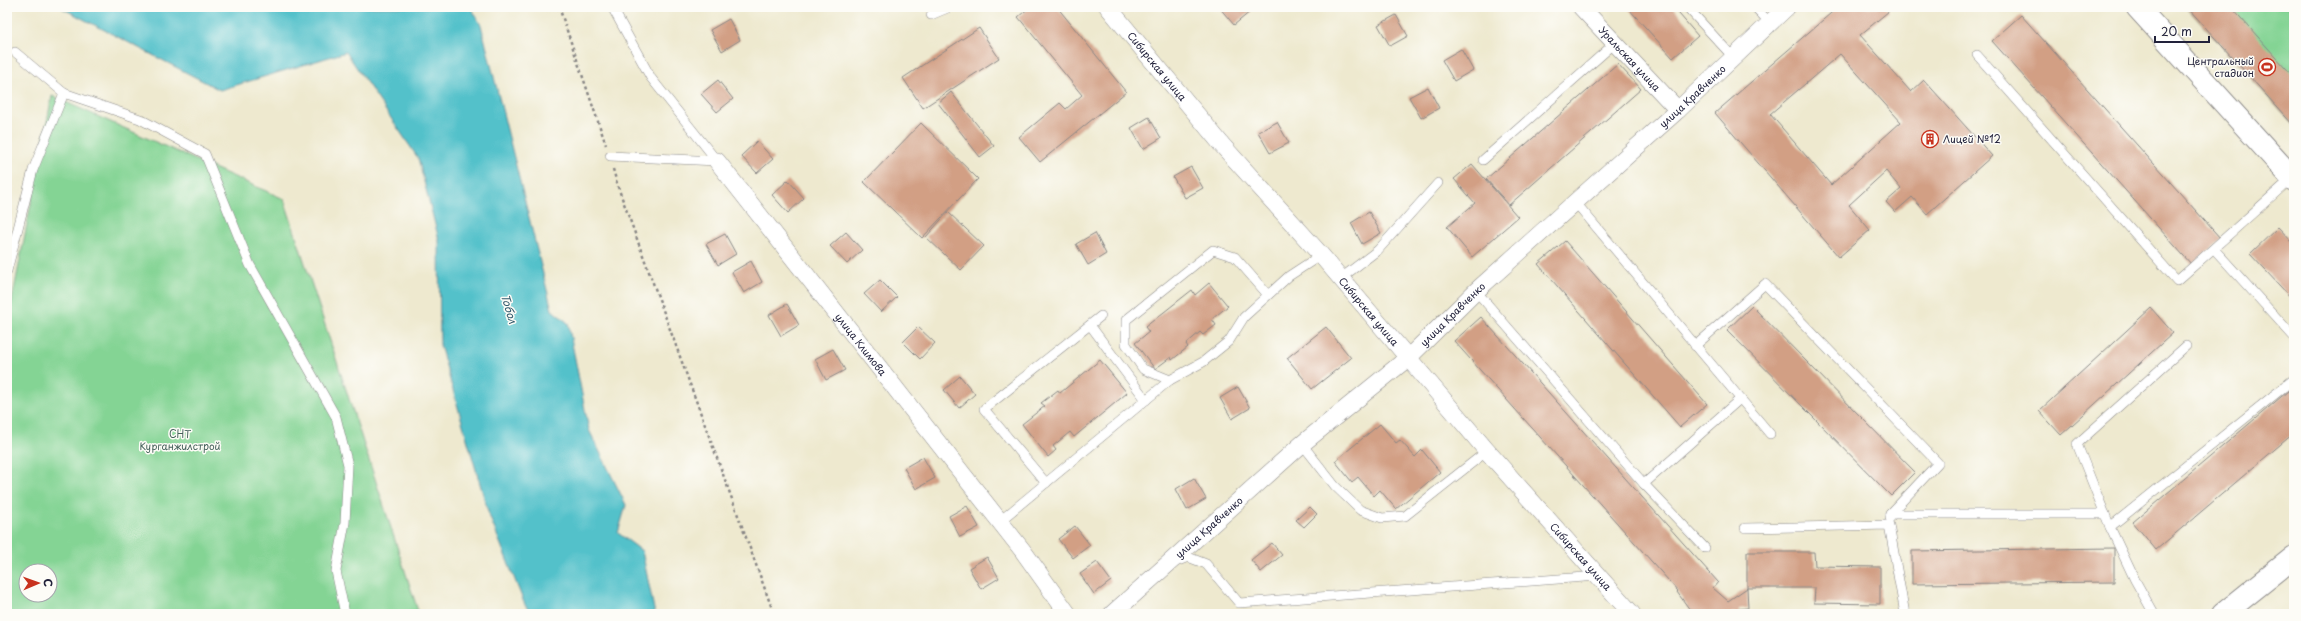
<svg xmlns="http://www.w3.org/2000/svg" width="2301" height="621" font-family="'Playpen Sans',sans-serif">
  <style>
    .green { fill: #84d494; stroke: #537b68; fill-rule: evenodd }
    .water { fill: #53c1ca; stroke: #3a7282 }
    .building { fill: #d29f84; fill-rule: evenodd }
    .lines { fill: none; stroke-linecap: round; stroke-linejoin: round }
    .lane-casing { stroke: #888685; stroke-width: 10 }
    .street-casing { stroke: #888685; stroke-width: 18 }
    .secondary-casing { stroke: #888685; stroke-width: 24 }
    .path { stroke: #888685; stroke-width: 2.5; stroke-dasharray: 3 3; stroke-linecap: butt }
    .lane { stroke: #fff; stroke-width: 9 }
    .street { stroke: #fff; stroke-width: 17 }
    .secondary { stroke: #fff; stroke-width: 22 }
    .labels { text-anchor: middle; stroke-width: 3; stroke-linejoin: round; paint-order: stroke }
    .street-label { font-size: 10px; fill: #22223b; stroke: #fdfcf7 }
    .poi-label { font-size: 10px; fill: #22223b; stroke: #fdfcf7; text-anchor: end }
    .park-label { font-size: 10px; fill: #44605a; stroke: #fdfcf7 }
    .water-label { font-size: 11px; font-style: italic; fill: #335a6d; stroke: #fdfcf7 }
  </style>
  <rect width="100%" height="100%" fill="#fdfcf7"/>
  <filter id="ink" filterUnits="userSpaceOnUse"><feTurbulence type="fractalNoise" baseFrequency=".025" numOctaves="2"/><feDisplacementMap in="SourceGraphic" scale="8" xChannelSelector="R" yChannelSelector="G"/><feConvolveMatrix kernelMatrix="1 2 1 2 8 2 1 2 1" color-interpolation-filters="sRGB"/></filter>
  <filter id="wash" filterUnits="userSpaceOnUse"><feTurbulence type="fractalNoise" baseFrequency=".012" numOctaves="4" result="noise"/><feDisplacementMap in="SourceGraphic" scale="16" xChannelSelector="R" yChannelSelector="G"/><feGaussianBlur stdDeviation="0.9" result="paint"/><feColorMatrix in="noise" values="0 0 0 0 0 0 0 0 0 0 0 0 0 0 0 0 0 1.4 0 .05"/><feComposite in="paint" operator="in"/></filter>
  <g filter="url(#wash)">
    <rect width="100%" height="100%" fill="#eee9cf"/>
    <g class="green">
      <polygon points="2187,7 2294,7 2294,126"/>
      <path d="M52,96L284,199L419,614H7V326ZM26,571H50V595H26Z"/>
    </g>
    <polygon class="water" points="60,7 471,7 481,25 552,310 568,323 589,430 626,505 618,533 642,551 655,614 532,614 525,605 489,515 440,345 439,240 418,158 346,52 220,90"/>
    <g id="blocks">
      <g class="building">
        <polygon points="1030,7 1057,7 1126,92 1040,162 1019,137 1060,103 1066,109 1082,95 1018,17"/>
        <polygon points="1219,7 1256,7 1234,25"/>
        <polygon points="1627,7 1673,7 1698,36 1673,58"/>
        <path d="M1838,7H1885L1889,11L1860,35L1911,92L1924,80L1992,156L1927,214L1912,197L1895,212L1886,202L1901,189L1886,171L1849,205L1870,230L1839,257L1715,113ZM1840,54L1901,122L1831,185L1770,114Z"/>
        <polygon points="2187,7 2231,7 2294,77 2294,126"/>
        <polygon points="1396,15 1408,36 1390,46 1378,25"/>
        <polygon points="2021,15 2221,239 2192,265 1992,41"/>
        <polygon points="729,19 740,40 722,51 710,30"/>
        <polygon points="979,28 999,58 923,108 903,78"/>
        <polygon points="1461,49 1473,70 1454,81 1442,60"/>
        <polygon points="1618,64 1641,89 1509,205 1486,179"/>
        <polygon points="718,80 733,99 717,112 701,94"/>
        <polygon points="1428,87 1439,108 1421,118 1409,97"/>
        <polygon points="951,92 994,146 980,157 938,103"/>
        <polygon points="1149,117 1161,138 1143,149 1131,128"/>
        <polygon points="1277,122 1289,143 1270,153 1258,132"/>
        <polygon points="921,123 978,179 922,238 864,182"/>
        <polygon points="757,141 773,159 757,173 741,156"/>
        <polygon points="1472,164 1518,217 1472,257 1447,227 1475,203 1454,179"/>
        <polygon points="1191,167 1203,188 1185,198 1173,177"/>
        <polygon points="788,180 804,198 788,213 772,195"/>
        <polygon points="948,212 984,246 961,270 926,237"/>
        <polygon points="1369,212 1381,233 1362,244 1351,223"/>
        <polygon points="2278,227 2294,244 2294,301 2250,254"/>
        <polygon points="846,232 862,250 847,264 830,246"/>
        <polygon points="1095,233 1106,254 1088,265 1076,244"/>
        <polygon points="725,234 736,254 718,265 706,244"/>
        <polygon points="1565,241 1707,404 1680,427 1538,264"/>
        <polygon points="751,261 762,282 744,293 732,272"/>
        <polygon points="880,280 897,297 881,312 864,294"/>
        <polygon points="1209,283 1228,306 1212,319 1216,325 1203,335 1200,332 1186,344 1188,347 1172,360 1171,357 1155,369 1135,343 1149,332 1145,327 1192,290 1195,295"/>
        <polygon points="787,304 799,325 781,336 769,315"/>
        <polygon points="1752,306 1915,472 1891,496 1727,330"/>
        <polygon points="2151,308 2173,333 2061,435 2039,411"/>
        <polygon points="1481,317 1718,582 1713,588 1728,601 1747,588 1748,608 1739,609 1739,614 1693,614 1677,592 1678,591 1454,341"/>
        <polygon points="918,327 935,343 920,359 903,342"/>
        <polygon points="1326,327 1351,358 1312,389 1287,358"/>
        <polygon points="833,349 845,370 826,380 815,359"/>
        <polygon points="1100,360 1127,393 1074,437 1070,432 1053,446 1056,450 1048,457 1022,424 1045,406 1041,403 1058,390 1060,393"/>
        <polygon points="960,376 975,394 959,408 944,390"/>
        <polygon points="2294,386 2294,433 2156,550 2133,522"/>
        <polygon points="1238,387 1250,408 1232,419 1220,398"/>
        <polygon points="1380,424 1396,443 1400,440 1415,457 1422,450 1440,472 1396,509 1380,490 1374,496 1358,477 1352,482 1335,461"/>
        <polygon points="923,457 935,478 916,489 904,468"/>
        <polygon points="1194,478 1206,499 1187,510 1176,489"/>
        <polygon points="967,506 979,527 960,537 949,516"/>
        <polygon points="1310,507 1317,514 1304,527 1296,520"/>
        <polygon points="1075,526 1090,545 1073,558 1058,539"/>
        <polygon points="1272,543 1282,555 1261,572 1251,560"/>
        <polygon points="2114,548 2114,582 1912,584 1912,551"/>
        <polygon points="1747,552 1814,552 1815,566 1880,567 1880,604 1814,603 1815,588 1747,588"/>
        <polygon points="987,557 999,578 981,589 969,568"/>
        <polygon points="1097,562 1111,581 1094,594 1080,574"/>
      </g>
    </g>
  </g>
  <g filter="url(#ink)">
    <use href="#blocks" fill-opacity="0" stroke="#888685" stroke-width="1"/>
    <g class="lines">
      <g class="lane-casing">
        <g id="lane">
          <polyline points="612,7 651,78 717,161"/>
          <polyline points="1687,7 1733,57"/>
          <polyline points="1755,7 1769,22"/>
          <polyline points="931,15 950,7"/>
          <polyline points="15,52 64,93"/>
          <polyline points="1977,55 2177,281 2292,178"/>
          <polyline points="610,156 717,161"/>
          <polyline points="1483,160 1615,43"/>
          <polyline points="1576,203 1770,434"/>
          <polyline points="2214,249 2294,337"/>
          <polyline points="7,271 33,170 64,93 140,119 205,154 250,265 336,417 348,465 345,523 336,571 345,614"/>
          <polyline points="1340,279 1378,250 1438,183"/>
          <polyline points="1476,291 1644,484 1740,399"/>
          <polyline points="1268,295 1235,257 1213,250 1126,320 1126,344 1143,369 1170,380 1203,362 1229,341 1244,317 1289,276 1321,255"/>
          <polyline points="1090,325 1146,400"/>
          <polyline points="1695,346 1765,284 1938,463 1890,514"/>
          <polyline points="1302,444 1335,486 1360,510 1382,518 1405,516 1487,451"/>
          <polyline points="1046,483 984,409 1101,316"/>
          <polyline points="1644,484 1705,548"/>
          <polyline points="1890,518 1890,514 2105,514"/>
          <polyline points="1000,521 1170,380"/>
          <polyline points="2110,527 2077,444 2186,346"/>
          <polyline points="1745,528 1889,525 1905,614"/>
          <polyline points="1178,561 1188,557 1206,564 1239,603 1598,576"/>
          <polyline points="2154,614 2135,580 2110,527 2294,379"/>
        </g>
      </g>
      <g class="street-casing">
        <g id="street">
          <path id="s1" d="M1108,7L1222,145L1321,255L1487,451L1632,614"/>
          <path id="s2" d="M1581,7L1678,110"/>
          <path id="s3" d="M717,161L1023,551L1068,614"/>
          <path id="s4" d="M1112,614L1302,444L1409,357L1476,291L1678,110L1787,7"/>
        </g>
      </g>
      <g class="secondary-casing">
        <g id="secondary">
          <polyline points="2137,7 2294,180"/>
          <polyline points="2223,614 2294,557"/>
        </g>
      </g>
      <g class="path">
        <polyline points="559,7 606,145"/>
        <polyline points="613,169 618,187 774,614"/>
      </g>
      <use href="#lane" class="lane"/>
      <use href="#street" class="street"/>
      <use href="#secondary" class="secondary"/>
    </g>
  </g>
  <defs>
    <g id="stadium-ring" transform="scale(0.9)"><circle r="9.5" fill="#fdfcf7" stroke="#c8321e" stroke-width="1.5"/><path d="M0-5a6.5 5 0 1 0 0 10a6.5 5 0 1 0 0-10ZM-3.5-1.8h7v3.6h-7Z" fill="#c8321e"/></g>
    <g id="building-ring" transform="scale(0.9)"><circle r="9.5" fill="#fdfcf7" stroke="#c8321e" stroke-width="1.5"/><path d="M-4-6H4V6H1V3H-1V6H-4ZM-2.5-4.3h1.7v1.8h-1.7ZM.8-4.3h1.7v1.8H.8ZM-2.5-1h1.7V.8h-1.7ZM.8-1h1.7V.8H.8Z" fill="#c8321e"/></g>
  </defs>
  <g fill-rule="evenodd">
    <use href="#stadium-ring" x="2267" y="67"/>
    <use href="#building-ring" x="1930" y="139"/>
  </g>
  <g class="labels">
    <g class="street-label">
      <text dy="4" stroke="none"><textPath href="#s2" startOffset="71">Уральская улица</textPath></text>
      <text dy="4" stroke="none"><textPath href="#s1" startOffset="77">Сибирская улица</textPath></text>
      <text dy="4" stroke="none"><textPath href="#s4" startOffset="778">улица Кравченко</textPath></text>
      <text dy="4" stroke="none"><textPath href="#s1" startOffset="401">Сибирская улица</textPath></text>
      <text dy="4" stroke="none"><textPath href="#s4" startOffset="454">улица Кравченко</textPath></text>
      <text dy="4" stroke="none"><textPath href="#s3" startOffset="233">улица Климова</textPath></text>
      <text dy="4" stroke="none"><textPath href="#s4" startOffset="130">улица Кравченко</textPath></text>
      <text dy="4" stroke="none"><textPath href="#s1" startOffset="725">Сибирская улица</textPath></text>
    </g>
    <g class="poi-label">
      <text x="2254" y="65">Центральный<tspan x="2254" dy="12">стадион</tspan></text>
      <text x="1943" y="143" text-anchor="start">Лицей №12</text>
    </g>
    <g class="park-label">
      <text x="180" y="438">СНТ<tspan x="180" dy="12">Курганжилстрой</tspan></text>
    </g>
    <g class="water-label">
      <text transform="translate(509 309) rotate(74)" y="4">Тобол</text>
    </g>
  </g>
  <rect width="2301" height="621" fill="none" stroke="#fdfcf7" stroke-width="24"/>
  <g transform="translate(38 583) rotate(88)"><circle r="19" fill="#fdfcf7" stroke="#a5a5ac"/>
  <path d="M0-3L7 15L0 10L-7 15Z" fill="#c8321e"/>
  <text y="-6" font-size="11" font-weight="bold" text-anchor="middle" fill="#22223b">С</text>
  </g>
  <path d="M2155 36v6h54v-6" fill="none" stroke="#22223b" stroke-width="2"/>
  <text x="2161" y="36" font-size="12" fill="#22223b" stroke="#fdfcf7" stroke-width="3" paint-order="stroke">20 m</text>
</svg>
